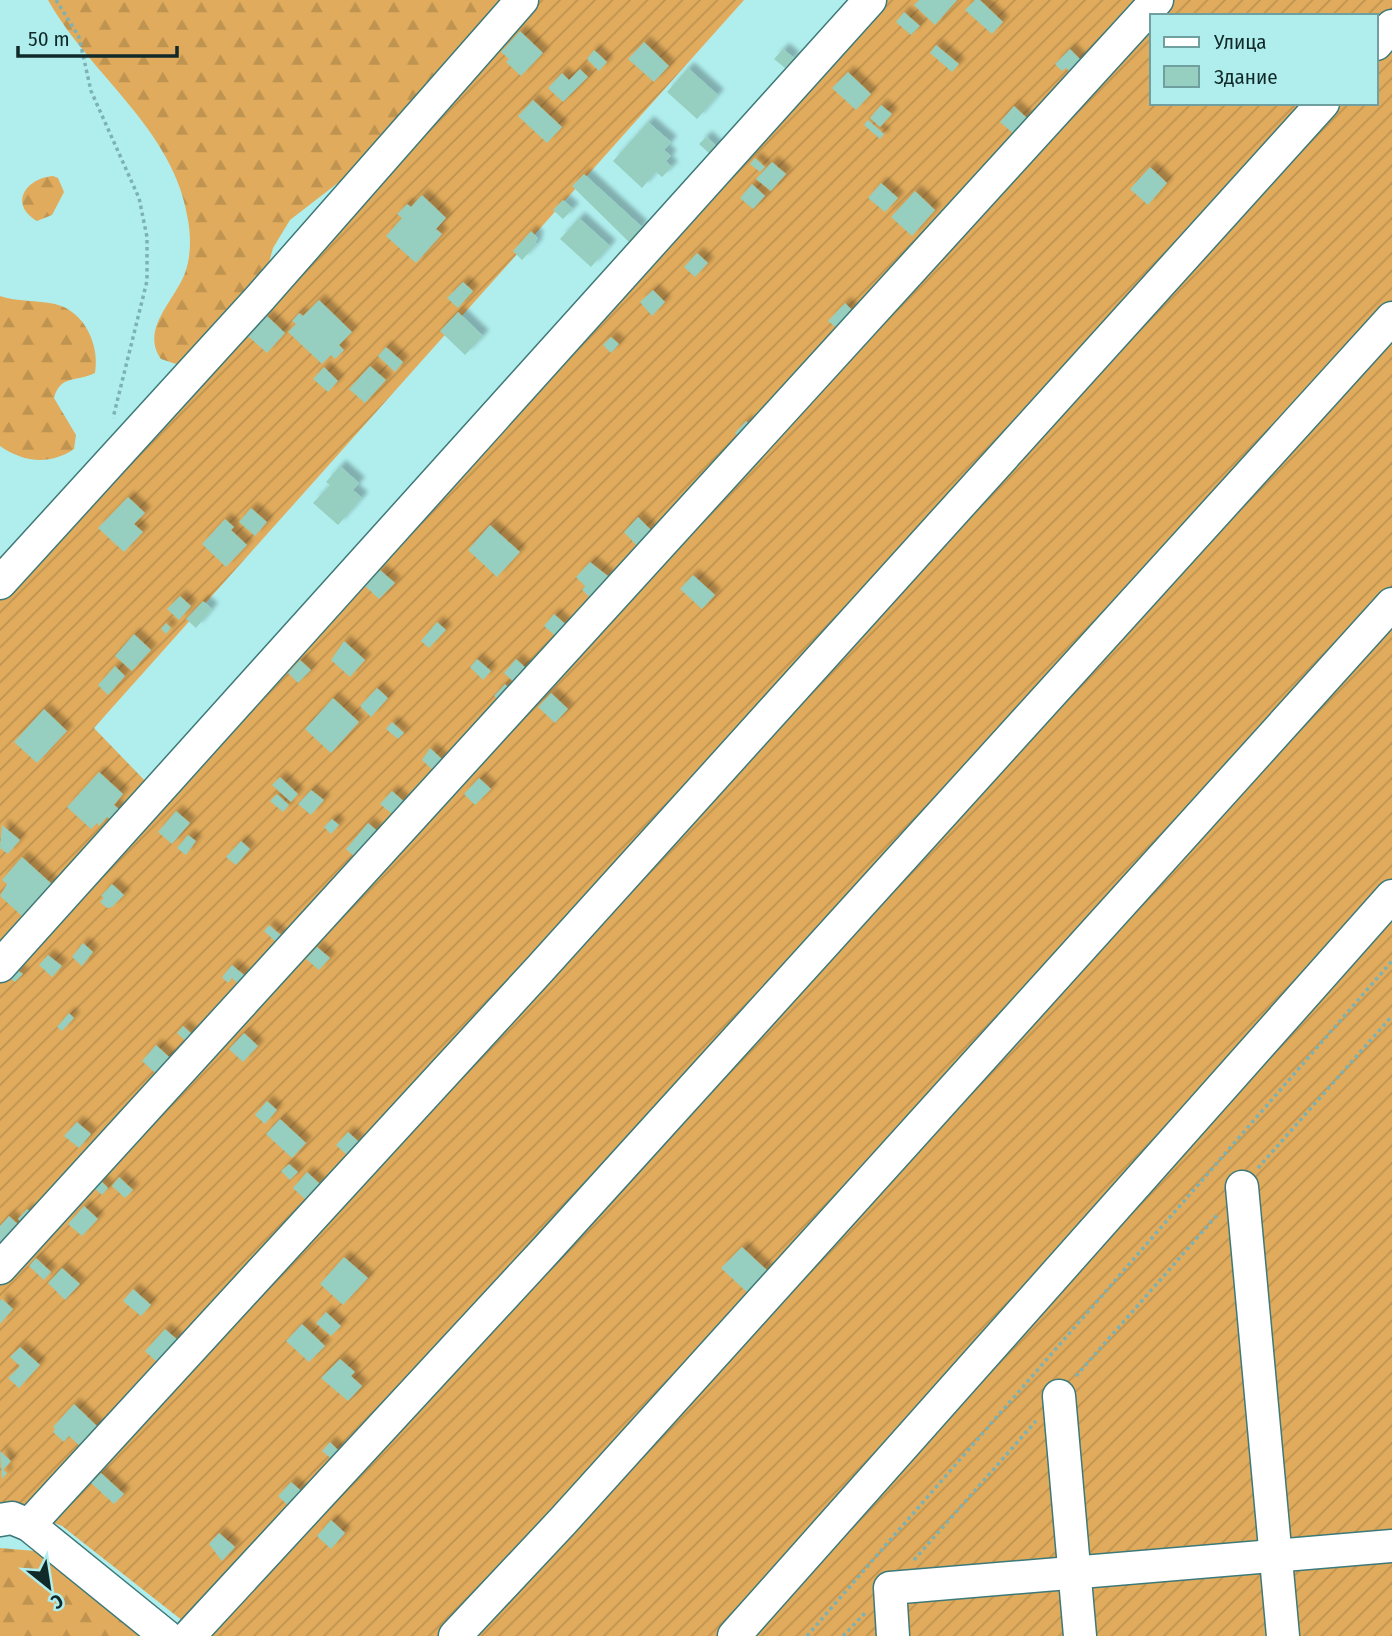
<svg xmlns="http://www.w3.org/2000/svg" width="1392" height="1636" font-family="'Fira Sans Condensed',sans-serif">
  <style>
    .forest { fill: url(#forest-firs) }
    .garden { fill: url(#garden-furrows); fill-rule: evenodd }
    .building { fill: #96cfbf; filter: url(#shadow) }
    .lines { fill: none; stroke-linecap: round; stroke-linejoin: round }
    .minor-casing { stroke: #3d7979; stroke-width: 35 }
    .path { stroke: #7eb1b1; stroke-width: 3.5; stroke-dasharray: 3.5 3.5; stroke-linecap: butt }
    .minor { stroke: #fff; stroke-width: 32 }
  </style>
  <defs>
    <pattern id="forest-firs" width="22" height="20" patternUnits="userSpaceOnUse" patternTransform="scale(1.75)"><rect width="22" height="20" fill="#e0ab5c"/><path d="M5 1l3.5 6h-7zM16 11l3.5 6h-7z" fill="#bf9350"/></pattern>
    <pattern id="garden-furrows" width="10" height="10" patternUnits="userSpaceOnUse" patternTransform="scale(1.75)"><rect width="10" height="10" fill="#e0ab5c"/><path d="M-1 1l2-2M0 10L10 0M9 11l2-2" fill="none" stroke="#bf9350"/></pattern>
    <filter id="shadow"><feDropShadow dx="6" dy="-6" stdDeviation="2" flood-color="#0004"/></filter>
  </defs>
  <rect width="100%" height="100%" fill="#b0eeee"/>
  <g class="forest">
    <path d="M48,0H505L383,148L290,220L273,248L266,274L179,365L161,359C140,329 174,302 185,273C191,257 191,237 188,220C175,130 90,75 48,0Z"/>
    <path d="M53,176L58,178L64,192L52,215L37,221C8,204 26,178 53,176Z"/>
    <path d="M0,296C18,302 36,300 55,304C85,311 100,346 95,373C76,382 60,375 54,398L76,435L74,449C49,466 23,462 0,446Z"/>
    <polygon points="0,1548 47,1552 153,1636 0,1636"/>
  </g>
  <g class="garden">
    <polygon points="539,0 744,0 94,728 151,787 0,954 0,600"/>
    <path d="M886,0H1392V1636H202L62,1526L21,1510L0,1514V980ZM1152,16H1376V103H1152Z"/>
  </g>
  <g class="building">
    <polygon points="919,0 957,0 935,25 914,5"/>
    <polygon points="975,0 980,0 1003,22 992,34 965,10"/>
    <polygon points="904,12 920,26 911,35 896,22"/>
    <polygon points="520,31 543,53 521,76 506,62 509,59 501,52"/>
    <polygon points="644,42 669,66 654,82 628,59"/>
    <polygon points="936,45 959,64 952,72 930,53"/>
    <polygon points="783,49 794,58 785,68 774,59"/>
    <polygon points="1070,49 1084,63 1073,74 1066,68 1062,71 1055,64"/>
    <polygon points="594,50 607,62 599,71 587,59"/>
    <polygon points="688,68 718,95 697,119 667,92"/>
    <polygon points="580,69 588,77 563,102 548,88 562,73 569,80"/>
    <polygon points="848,72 871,94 856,110 832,88"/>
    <polygon points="533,100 562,127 547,143 518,116"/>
    <polygon points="881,105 892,114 880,127 870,118"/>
    <polygon points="1014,106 1030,121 1016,136 1000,122"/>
    <polygon points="868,120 884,134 880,139 864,125"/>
    <polygon points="648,122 671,142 664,150 671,156 666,161 672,167 662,177 656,172 642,188 613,161"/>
    <polygon points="706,137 717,147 710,154 699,144"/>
    <polygon points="755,158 765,167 760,172 750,164"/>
    <polygon points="772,162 786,174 771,191 756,179"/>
    <polygon points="1150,167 1167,183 1148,205 1130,189"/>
    <polygon points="584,174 642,227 629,242 572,186"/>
    <polygon points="881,183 898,198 885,212 868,198"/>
    <polygon points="752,184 765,196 753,209 740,198"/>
    <polygon points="915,191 935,210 912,236 891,217"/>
    <polygon points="422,195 446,218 436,229 442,234 416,263 386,236 402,218 397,214 407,204 411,207"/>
    <polygon points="563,200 573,209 563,219 553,210"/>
    <polygon points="579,218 610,246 591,267 560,239"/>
    <polygon points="531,231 538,238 535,242 537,244 522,260 513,251"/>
    <polygon points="697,253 708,263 695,277 684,267"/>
    <polygon points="463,282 473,291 458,308 447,298"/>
    <polygon points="653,290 665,302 652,316 640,302"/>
    <polygon points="319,300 352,332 339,345 344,350 335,359 331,355 322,364 288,332 296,324 292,321 299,313 303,316"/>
    <polygon points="845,303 856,314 840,331 828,321"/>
    <polygon points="458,312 483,336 465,355 440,331"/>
    <polygon points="267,316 285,333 267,353 248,336"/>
    <polygon points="611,337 619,344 611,353 603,345"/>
    <polygon points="386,347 403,362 395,372 378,356"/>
    <polygon points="370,366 386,380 365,403 349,389"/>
    <polygon points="324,367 338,381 328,392 313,379"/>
    <polygon points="746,421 753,428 741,439 735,433"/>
    <polygon points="340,466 359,483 353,490 362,498 338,525 313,503 330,485 326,482"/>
    <polygon points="128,497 145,513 134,524 143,532 124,552 98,528"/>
    <polygon points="251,508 267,522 255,536 239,522"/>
    <polygon points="638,517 652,531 637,546 624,532"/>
    <polygon points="225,519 234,527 231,530 247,545 226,567 202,544"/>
    <polygon points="490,525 520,552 497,577 468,550"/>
    <polygon points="590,562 613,580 594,601 582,590 585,586 576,577"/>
    <polygon points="380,570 395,583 379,599 365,586"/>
    <polygon points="693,575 715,595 702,609 680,589"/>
    <polygon points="180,596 191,606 179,620 167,609"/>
    <polygon points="203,601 212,609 196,628 186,619"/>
    <polygon points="554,614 571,629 560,640 544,626"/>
    <polygon points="437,622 446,630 429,648 421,641"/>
    <polygon points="166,623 171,628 166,634 161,629"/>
    <polygon points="134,634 151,650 132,671 115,656"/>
    <polygon points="344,641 365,660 350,677 331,660"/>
    <polygon points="477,659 491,671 483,680 470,667"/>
    <polygon points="516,659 528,670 516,684 504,673"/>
    <polygon points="300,660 311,670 298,683 288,673"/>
    <polygon points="115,666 125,676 108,695 98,685"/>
    <polygon points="505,684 513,692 503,703 494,696"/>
    <polygon points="377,688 388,698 371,717 360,706"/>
    <polygon points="551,693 568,709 555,723 538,707"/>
    <polygon points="333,698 359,722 331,753 305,729"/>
    <polygon points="44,709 67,731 37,763 14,742"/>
    <polygon points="392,722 404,733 398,739 386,729"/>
    <polygon points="430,748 445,762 436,773 422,760"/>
    <polygon points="99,772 123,794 114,805 120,810 111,820 107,817 99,826 97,823 91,829 67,807"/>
    <polygon points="280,777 298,794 291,802 272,785"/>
    <polygon points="479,778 491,789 475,805 464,794"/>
    <polygon points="311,790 324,800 311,815 298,804"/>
    <polygon points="392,791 408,805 397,818 380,804"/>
    <polygon points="277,794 289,805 283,812 270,801"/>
    <polygon points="176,811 190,823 172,844 158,832"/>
    <polygon points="332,819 339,825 331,834 324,827"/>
    <polygon points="368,823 381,834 358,860 346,849"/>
    <polygon points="2,825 20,840 8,854 0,848"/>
    <polygon points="188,835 196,841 186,855 177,848"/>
    <polygon points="241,841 250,849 236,865 226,857"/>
    <polygon points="22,857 55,887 47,896 43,893 22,916 0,896 7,884 2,880"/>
    <polygon points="112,884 124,895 112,907 107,908 100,902 104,898 101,896"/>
    <polygon points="269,925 283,937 277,943 264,931"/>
    <polygon points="83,943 93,952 82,966 72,957"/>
    <polygon points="317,947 330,958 319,970 306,959"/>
    <polygon points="48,955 62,966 52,977 39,965"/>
    <polygon points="232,965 251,981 244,989 232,978 228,983 222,977"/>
    <polygon points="17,970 23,974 15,982 10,978"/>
    <polygon points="69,1013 74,1018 62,1031 57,1027"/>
    <polygon points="183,1026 195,1037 189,1044 177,1033"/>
    <polygon points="244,1033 258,1046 243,1062 229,1049"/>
    <polygon points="156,1045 178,1065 164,1081 142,1061"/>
    <polygon points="267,1101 277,1110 265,1124 255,1115"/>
    <polygon points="280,1119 306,1143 292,1158 266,1134"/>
    <polygon points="77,1122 91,1134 79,1148 64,1136"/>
    <polygon points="348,1132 359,1142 347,1155 336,1145"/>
    <polygon points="289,1164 298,1172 290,1180 281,1171"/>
    <polygon points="307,1172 321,1185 307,1201 293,1188"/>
    <polygon points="119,1177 133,1190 125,1198 112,1186"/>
    <polygon points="98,1178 108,1188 102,1195 91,1185"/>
    <polygon points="84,1206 98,1219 82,1236 68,1224"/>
    <polygon points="27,1209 35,1216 26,1227 18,1219"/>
    <polygon points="9,1216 24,1230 7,1249 0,1243 0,1226"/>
    <polygon points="742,1247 771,1274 750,1295 721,1268"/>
    <polygon points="344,1257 368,1278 343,1305 320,1284"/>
    <polygon points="36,1258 51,1272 44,1280 29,1266"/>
    <polygon points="62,1268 80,1284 65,1300 48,1283"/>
    <polygon points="133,1289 151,1305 141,1316 123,1301"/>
    <polygon points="2,1299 13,1309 0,1324 0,1301"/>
    <polygon points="326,1312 341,1326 331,1336 316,1323"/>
    <polygon points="302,1324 325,1346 309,1362 286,1341"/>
    <polygon points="165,1329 180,1342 160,1365 145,1351"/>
    <polygon points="20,1347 40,1365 19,1388 8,1378 20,1366 10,1357"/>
    <polygon points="340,1359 355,1372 351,1376 362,1386 348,1401 321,1378"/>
    <polygon points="74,1404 99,1428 81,1447 69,1436 64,1442 53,1432 55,1429 53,1427"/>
    <polygon points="330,1442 341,1453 334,1461 322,1451"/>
    <polygon points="0,1451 11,1461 3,1470 7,1473 2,1479"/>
    <polygon points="101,1473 124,1494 114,1504 91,1483"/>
    <polygon points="291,1482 306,1495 293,1510 278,1496"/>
    <polygon points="331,1520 345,1533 331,1549 317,1536"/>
    <polygon points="219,1533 235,1547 222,1561 209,1544"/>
  </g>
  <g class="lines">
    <g class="minor-casing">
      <g id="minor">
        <polyline points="1376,44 1392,26"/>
        <polyline points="0,583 260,298 522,0"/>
        <polyline points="0,966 870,0"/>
        <polyline points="1242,1187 1283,1636"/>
        <polyline points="0,1268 1157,0"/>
        <polyline points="1059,1396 1080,1636"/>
        <polyline points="0,1520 12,1518 29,1525 166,1636"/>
        <polyline points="29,1525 539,970 1323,103"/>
        <polyline points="189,1636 547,1249 1392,318"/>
        <polyline points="455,1636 563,1521 1392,604"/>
        <polyline points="734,1636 1392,896"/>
        <polyline points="893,1636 890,1588 1392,1546"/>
      </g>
    </g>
    <g class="path">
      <polyline points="56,0 79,37 91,91 139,198 147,237 147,281 113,418"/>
      <polyline points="1258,1168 1392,1016"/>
      <polyline points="1076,1376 1218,1214"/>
      <polyline points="914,1560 1036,1421"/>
      <polyline points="807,1636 1392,961"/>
      <polyline points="843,1636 866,1612"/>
    </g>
    <use href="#minor" class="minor"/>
  </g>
  <rect x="1150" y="14" width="228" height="91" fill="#b0eeee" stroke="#709f9f" stroke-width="2"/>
  <rect x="1164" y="37" width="35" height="10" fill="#ffffff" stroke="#709f9f" stroke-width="2"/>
  <text x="1214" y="49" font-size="21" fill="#102929">Улица</text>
  <rect x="1164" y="66" width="35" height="21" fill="#96cfbf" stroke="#709f9f" stroke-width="2"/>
  <text x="1214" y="84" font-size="21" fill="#102929">Здание</text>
  <g transform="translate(49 1587) rotate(150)" stroke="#b0eeee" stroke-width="5" paint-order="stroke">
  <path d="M0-5L12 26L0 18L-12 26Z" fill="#102929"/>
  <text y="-10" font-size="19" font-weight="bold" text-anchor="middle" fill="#102929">С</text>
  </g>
  <path d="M18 46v10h159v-10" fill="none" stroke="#102929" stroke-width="3.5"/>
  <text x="28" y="46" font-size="21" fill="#102929" stroke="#b0eeee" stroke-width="5" paint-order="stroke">50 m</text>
</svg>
